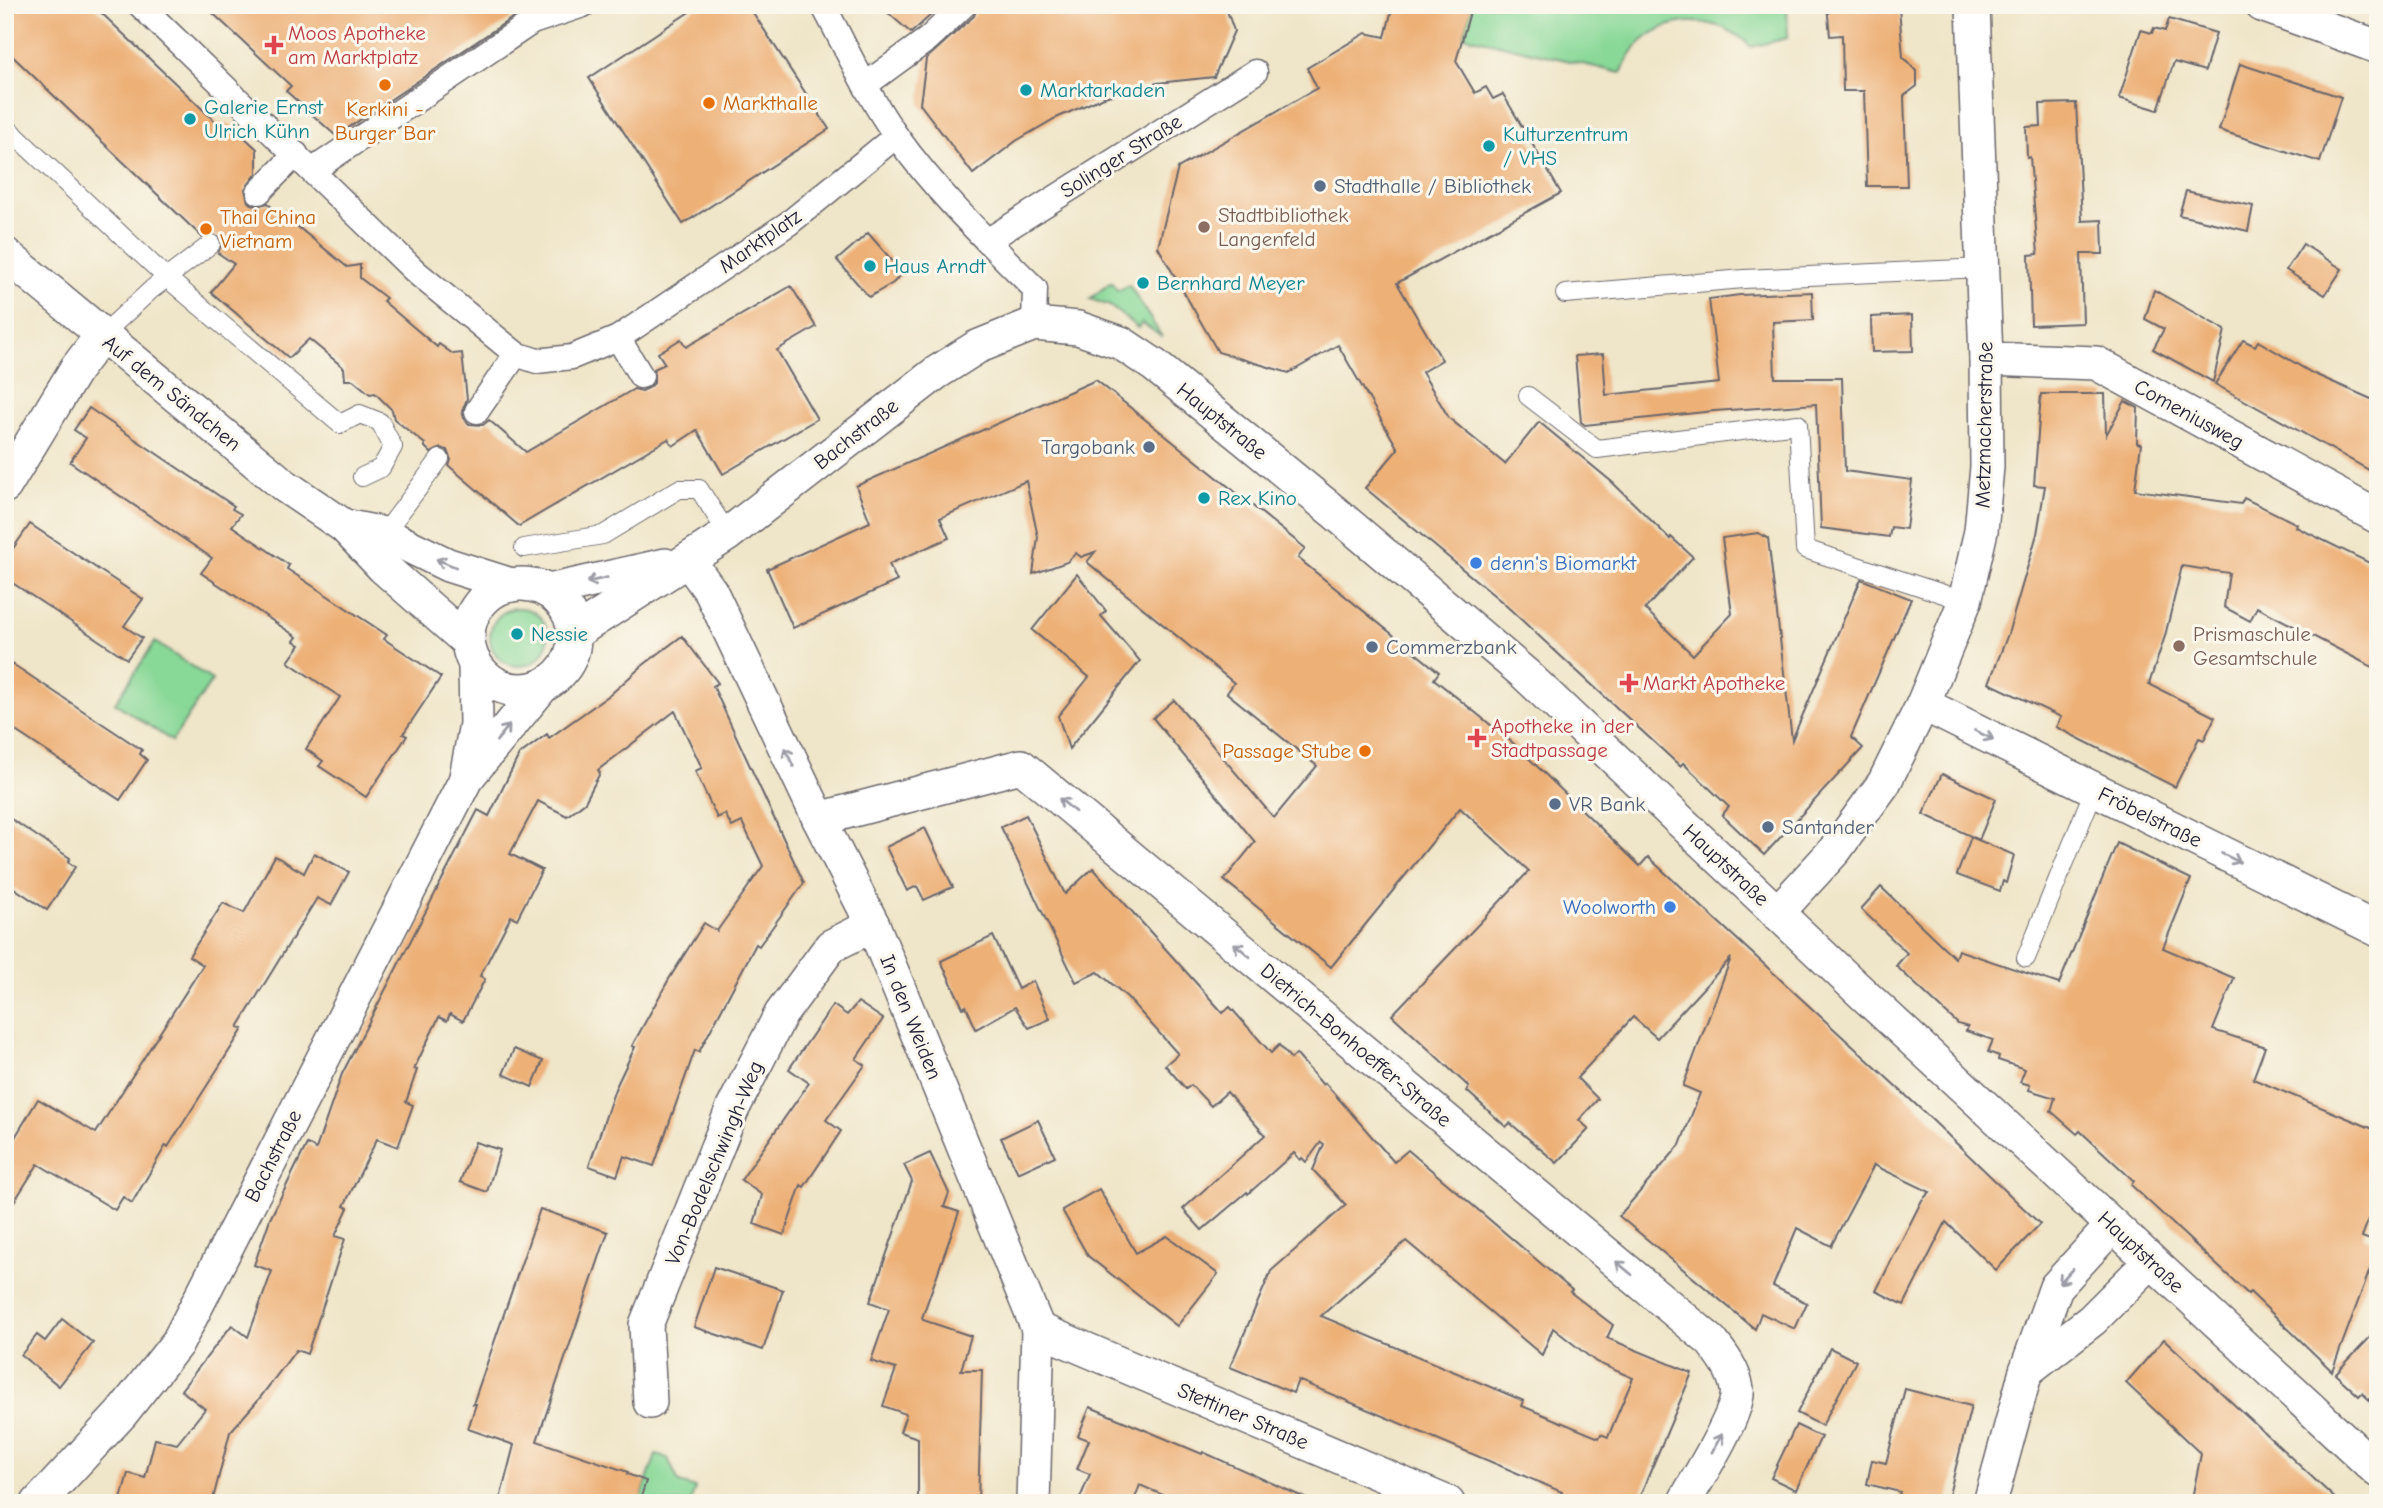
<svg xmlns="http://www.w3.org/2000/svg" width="2383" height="1508" font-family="'Comic Neue',sans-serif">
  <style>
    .green { fill: #88d897; stroke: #557d69; stroke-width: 2 }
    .building { fill: #edb077; fill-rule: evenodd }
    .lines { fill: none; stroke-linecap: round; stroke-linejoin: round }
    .service-casing { stroke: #6a666c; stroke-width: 20 }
    .pedestrian-casing { stroke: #6a666c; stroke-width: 27 }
    .minor-casing { stroke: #6a666c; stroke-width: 36 }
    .service { stroke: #fff; stroke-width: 18 }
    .pedestrian { stroke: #fff; stroke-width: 24 }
    .minor { stroke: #fff; stroke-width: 33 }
    .oneway { stroke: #9c9ca7 }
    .health-dot { fill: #e0444e; stroke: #fbf7ec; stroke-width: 2.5 }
    .food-dot { fill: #e8710a; stroke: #fbf7ec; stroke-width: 2.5 }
    .culture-dot { fill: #0f9aa8; stroke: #fbf7ec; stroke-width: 2.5 }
    .service-dot { fill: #5c6f8a; stroke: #fbf7ec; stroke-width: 2.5 }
    .education-dot { fill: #8d6e63; stroke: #fbf7ec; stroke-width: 2.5 }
    .shop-dot { fill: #3f7fe0; stroke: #fbf7ec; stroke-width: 2.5 }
    .labels { text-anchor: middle; stroke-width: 6; stroke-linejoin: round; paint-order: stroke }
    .health-label { font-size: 21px; fill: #be3a42; stroke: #fbf7ec; text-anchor: start }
    .culture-label { font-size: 21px; fill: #0d838f; stroke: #fbf7ec; text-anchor: start }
    .food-label { font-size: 21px; fill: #c56008; stroke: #fbf7ec; text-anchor: start }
    .street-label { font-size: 21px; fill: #22223b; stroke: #fbf7ec }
    .service-label { font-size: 21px; fill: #4e5e75; stroke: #fbf7ec; text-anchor: start }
    .education-label { font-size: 21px; fill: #785e54; stroke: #fbf7ec; text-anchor: start }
    .shop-label { font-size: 21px; fill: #366cbe; stroke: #fbf7ec; text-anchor: start }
  </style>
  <rect width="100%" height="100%" fill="#fbf7ec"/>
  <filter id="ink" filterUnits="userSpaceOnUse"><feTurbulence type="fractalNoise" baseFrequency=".0143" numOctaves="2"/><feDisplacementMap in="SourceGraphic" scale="14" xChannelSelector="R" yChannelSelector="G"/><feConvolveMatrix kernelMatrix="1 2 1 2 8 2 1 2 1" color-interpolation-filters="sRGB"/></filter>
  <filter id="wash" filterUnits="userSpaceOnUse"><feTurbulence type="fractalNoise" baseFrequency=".00686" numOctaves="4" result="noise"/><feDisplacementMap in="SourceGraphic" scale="28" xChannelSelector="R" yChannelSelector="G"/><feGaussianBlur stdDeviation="1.57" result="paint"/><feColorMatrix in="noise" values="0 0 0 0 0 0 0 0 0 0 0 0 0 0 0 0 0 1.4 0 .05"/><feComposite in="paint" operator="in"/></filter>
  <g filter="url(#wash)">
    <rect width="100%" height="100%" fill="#efe5c8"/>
    <g class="green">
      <path d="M1472,5H1787L1788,38L1751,47C1722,17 1674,13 1642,41C1632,49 1627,61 1621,73L1464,36Z"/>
      <polygon points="1111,282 1118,291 1129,285 1162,337 1142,323 1138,328 1110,306 1090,299"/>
      <circle cx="519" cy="637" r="29"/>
      <polygon points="155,642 212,680 172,741 115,703"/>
      <polygon points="656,1455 668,1458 679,1483 695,1488 690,1503 639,1503"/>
    </g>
    <g id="blocks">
      <g class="building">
        <polygon points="5,5 93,5 218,124 230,124 257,149 257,173 245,189 248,202 256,206 268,203 284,222 287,218 347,267 360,265 360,278 386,298 383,301 437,347 439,344 453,354 462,353 467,399 462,411 464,418 469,424 483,425 489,420 526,452 634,389 642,391 649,388 654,383 654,369 665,364 658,353 681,339 686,347 791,286 816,327 777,350 817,419 723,474 697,430 673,446 668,439 519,526 449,466 451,460 447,450 441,448 431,453 425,447 425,444 394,419 392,410 375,393 370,394 353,380 345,380 344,368 309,339 289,358 211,292 234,264 218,253 222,243 220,238 210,233 202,237 5,49"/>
        <polygon points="204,5 535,5 524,10 336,136 286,91 291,86"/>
        <polygon points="700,5 748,5 829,129 683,224 589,78"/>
        <polygon points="879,5 942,5 911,33"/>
        <polygon points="978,5 1225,5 1234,31 1214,77 1157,83 1104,97 1054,119 1016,141 973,174 920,104 926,59 974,16"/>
        <polygon points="1393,5 1472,5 1456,61 1475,93 1486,87 1493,99 1503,94 1561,193 1397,283 1442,360 1422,372 1449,418 1505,464 1539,422 1612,482 1670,539 1671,537 1693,557 1645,609 1693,655 1732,614 1722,538 1758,533 1768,538 1792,740 1861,579 1911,599 1851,737 1863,748 1764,855 1722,815 1729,807 1683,763 1680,766 1501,601 1365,488 1398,449 1338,345 1289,373 1218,352 1158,247 1178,168 1317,88 1307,68 1366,33 1385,37"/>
        <polygon points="1827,5 1856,5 1856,9 1899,7 1903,57 1917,72 1917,86 1904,96 1907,186 1867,186 1864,91 1843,91 1842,35 1830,36"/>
        <polygon points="2169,19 2216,33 2205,71 2174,62 2158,110 2119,98 2141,30 2152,33 2154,28 2165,31"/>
        <polygon points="2240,64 2341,97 2320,162 2219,130"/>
        <polygon points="2076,103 2082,221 2102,220 2103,254 2081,254 2083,323 2031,325 2029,255 2038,254 2030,157 2027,158 2026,127 2041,126 2040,104"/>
        <polygon points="2186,191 2253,206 2248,231 2179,215"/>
        <polygon points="868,233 903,273 893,283 869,297 837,260"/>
        <polygon points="2303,244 2342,269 2325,295 2286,270"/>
        <polygon points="2154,290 2225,330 2213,382 2153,349 2164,329 2145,319"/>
        <polygon points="1812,292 1813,320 1773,322 1775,378 1842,378 1845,471 1912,480 1906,529 1891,527 1889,537 1821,528 1816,404 1714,411 1585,425 1581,422 1575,356 1603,354 1606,395 1719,383 1709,299 1740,295"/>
        <polygon points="1912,315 1913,351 1872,352 1871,317"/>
        <polygon points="2243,340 2255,346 2258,341 2312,373 2378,402 2378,475 2215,384"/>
        <polygon points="1096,380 1305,548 1298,558 1439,672 1434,679 1513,743 1640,866 1648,857 1926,1114 2040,1224 1996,1270 1946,1222 1904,1305 1876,1291 1922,1200 1930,1192 1874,1165 1831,1246 1797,1228 1773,1286 1807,1303 1795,1329 1761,1313 1755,1329 1619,1216 1680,1145 1700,1093 1683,1086 1731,958 1657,1038 1633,1017 1577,1078 1598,1099 1579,1120 1589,1129 1557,1163 1510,1123 1506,1127 1467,1091 1469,1087 1392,1015 1529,871 1460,808 1331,967 1224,880 1255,842 1153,718 1174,700 1274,818 1317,766 1227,693 1234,683 1087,562 1095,552 1081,557 1076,553 1067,562 1033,574 1038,537 1026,481 940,518 949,538 889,564 897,581 793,628 767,569 870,522 856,486"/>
        <polygon points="2041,394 2105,394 2106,435 2125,401 2138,408 2137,443 2141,444 2135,490 2241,504 2244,498 2297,524 2296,527 2378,567 2378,670 2257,607 2250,621 2224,607 2229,573 2182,566 2165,636 2149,684 2215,717 2204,740 2199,738 2175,787 2056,727 2061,717 1989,683 2008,634 2037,534 2045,486 2034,485"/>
        <polygon points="89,408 234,506 232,509 241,514 232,526 289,565 287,569 387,635 384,639 441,677 403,734 407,736 366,797 319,766 323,761 306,749 340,697 288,662 300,645 294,641 297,637 201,573 212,558 70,462 86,438 74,430"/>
        <polygon points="30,524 143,599 124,626 142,638 127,659 5,578 5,560"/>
        <polygon points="1077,574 1106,611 1101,616 1140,661 1069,749 1058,716 1089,677 1032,630"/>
        <polygon points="682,636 718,683 713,686 804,883 759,946 756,944 699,1052 695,1050 654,1166 624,1156 617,1176 589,1166 615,1089 635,1047 632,1046 669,979 704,923 717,931 763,866 742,822 732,827 725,814 717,818 695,771 702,768 675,711 598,770 600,773 585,802 567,816 538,801 510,854 542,870 517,919 511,916 480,976 485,979 463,1021 450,1014 447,1021 439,1017 414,1069 417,1070 406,1102 413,1105 398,1147 377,1139 344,1206 348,1208 335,1236 345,1239 307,1354 296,1350 259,1399 230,1432 212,1503 120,1503 128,1473 145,1478 155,1439 177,1444 205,1409 181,1390 232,1325 248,1337 272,1271 254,1265 270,1219 307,1144 316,1149 342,1074 478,810 489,816 519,755 547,734 549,738 611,694 642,666"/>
        <polygon points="5,659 142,750 140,754 147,760 120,800 5,724"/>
        <polygon points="1942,774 1996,799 1979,840 1923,814"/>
        <polygon points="5,815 70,858 68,862 75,867 47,910 5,882"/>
        <path d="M1026,815L1065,894L1093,868L1223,1013L1230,1007L1271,1053L1279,1045L1291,1059L1296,1054L1323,1085L1325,1083L1394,1162L1408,1150L1572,1290L1570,1292L1613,1325L1607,1338L1692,1373L1637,1503H1557L1562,1492L1298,1380L1293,1393L1230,1367L1271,1271L1346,1205L1313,1170L1324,1144L1321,1142L1306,1162L1302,1158L1300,1160L1294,1153L1248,1194L1247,1192L1202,1230L1183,1209L1265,1135L1227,1092L1211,1106L1191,1085L1186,1089L1165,1065L1178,1054L1127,997L1098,972L1076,982L1001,827ZM1406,1241L1542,1355L1553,1328L1596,1362L1633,1378L1608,1437L1601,1434L1599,1438L1522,1406L1524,1401L1321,1316Z"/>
        <polygon points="925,828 953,887 924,900 917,886 907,891 886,847"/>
        <polygon points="1971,837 2014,855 2006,883 2003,881 2000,891 1957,875"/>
        <polygon points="2117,843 2191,879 2163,948 2234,978 2213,1030 2265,1047 2253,1079 2378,1131 2378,1194 2362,1237 2378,1243 2378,1248 2332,1371 2250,1292 2248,1294 2131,1185 2134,1181 2080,1131 2077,1134 2051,1111 2055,1098 2029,1090 2030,1085 2020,1082 2025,1069 1998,1060 1999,1056 1988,1052 1993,1040 1966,1031 1968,1027 1958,1024 1896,966 1907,953 1861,909 1881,887 1955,958 1958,950 2059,984"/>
        <polygon points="314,853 349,872 331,905 317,898 238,1027 243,1029 168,1147 166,1145 132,1203 123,1197 115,1210 38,1164 5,1216 5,1154 38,1099 96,1133 203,965 189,956 223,903 244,913 275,856 304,873"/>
        <polygon points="993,936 1018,989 1033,981 1050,1019 1029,1028 1015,1007 976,1029 966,1006 963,1008 941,961"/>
        <polygon points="858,1002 883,1019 856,1059 865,1065 826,1120 841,1131 804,1187 801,1185 784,1235 754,1224 762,1195 741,1180 809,1083 789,1069 833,1005 847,1015"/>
        <polygon points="514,1049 543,1061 532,1087 503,1074"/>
        <polygon points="1038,1120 1055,1156 1018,1173 1001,1138"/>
        <polygon points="475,1142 500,1150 487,1192 460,1182"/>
        <polygon points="930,1153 949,1193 944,1207 959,1212 922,1318 923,1320 971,1336 961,1370 982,1370 978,1503 918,1503 918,1438 900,1432 906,1414 883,1406 896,1369 871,1361 889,1309 870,1302 912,1181 904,1165"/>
        <polygon points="1099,1189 1136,1253 1167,1236 1218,1274 1177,1326 1088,1256 1062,1210"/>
        <polygon points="540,1209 608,1232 537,1441 628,1472 627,1474 646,1481 639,1503 499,1503 514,1445 468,1429 476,1404 473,1404"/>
        <polygon points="714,1267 783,1290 763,1350 694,1327"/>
        <polygon points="62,1319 93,1343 59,1386 21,1355 37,1335 45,1341"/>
        <polygon points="2378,1329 2378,1408 2362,1393 2359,1396 2335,1374"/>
        <polygon points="2164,1339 2227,1398 2340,1503 2191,1503 2201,1454 2126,1383"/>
        <polygon points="1830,1348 1856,1361 1822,1426 1797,1413"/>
        <polygon points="1905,1389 1971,1406 1947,1503 1897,1503 1900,1492 1867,1484 1872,1460 1886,1463"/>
        <polygon points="1090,1407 1202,1454 1203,1452 1316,1503 1181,1503 1140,1485 1133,1503 1078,1503 1090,1474 1077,1469 1089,1440 1078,1436"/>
        <polygon points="1796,1425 1821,1437 1796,1490 1771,1478"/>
      </g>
    </g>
  </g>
  <g filter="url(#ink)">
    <use href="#blocks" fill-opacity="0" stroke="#6a666c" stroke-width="2"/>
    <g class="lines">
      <g class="service-casing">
        <g id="service">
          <polyline points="5,126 167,278 340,424 360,414 380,422 393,447 381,468 362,477"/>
          <polyline points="1565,294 1744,279 1983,268"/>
          <polyline points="101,336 152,289 211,244"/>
          <polyline points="1528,396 1597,449 1798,424 1805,549 1965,601"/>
          <polyline points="384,534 440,459"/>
          <polyline points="524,548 603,535 679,489 699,489 728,534"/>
          <polyline points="2026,958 2094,790"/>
        </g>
      </g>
      <g class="pedestrian-casing">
        <g id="pedestrian">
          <polyline points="140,5 417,273 516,354 537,361 572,357 618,338 789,223 896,136"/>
          <path d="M823,5C847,49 868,97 897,137C937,193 987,241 1035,289L1034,324"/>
          <polyline points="865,85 928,39 964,5"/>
          <polyline points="313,170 532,22 583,5"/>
          <polyline points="259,192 296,154"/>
          <polyline points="987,241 1255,72"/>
          <polyline points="618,338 641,376"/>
          <polyline points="477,411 516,354"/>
        </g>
      </g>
      <g class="minor-casing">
        <g id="minor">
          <polyline points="2262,5 2378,47"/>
          <polyline points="5,254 285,486 344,526 383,567 467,641"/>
          <polyline points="1986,359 2096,363 2378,517"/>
          <polyline points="5,486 76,369 101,336"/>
          <polyline points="344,526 384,534 448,565 511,585"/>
          <polyline points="688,560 711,592 819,819 873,925 1038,1329 1033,1503"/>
          <circle cx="521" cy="637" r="53"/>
          <polyline points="548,591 665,565"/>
          <polyline points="574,633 728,534 936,373 977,347 1034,324 1078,328 1121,343 1154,365 1333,511 1525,674 1862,993 2378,1471"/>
          <polyline points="1923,704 2378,930"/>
          <polyline points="466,777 476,724 475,663"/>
          <path d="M819,819L1021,766L1711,1341C1722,1355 1734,1370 1737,1389C1741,1411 1696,1480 1684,1503"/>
          <polyline points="1777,913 1835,850 1884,783 1923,704 1965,601 1981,531 1987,467 1986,359 1973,5"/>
          <polyline points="1038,1329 1448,1503"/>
          <polyline points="2026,1371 2092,1320 2151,1261"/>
          <polyline points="650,1402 646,1325 732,1110 781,1014 831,946 873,925"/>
          <polyline points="38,1503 121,1414 178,1342 466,779 541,688"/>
          <polyline points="1990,1503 2026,1371 2056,1287 2112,1226"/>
        </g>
      </g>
      <use href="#service" class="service"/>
      <use href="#pedestrian" class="pedestrian"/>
      <use href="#minor" class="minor"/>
    </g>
    <defs><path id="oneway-shaft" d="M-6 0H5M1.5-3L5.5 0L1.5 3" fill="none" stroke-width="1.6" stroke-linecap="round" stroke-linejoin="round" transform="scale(1.75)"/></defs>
    <g class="oneway">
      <use href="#oneway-shaft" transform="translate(446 563) rotate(-158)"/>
      <use href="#oneway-shaft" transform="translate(597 580) rotate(167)"/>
      <use href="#oneway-shaft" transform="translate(503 733) rotate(-51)"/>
      <use href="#oneway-shaft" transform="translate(1984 735) rotate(26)"/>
      <use href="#oneway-shaft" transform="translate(789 757) rotate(-115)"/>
      <use href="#oneway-shaft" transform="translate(1067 805) rotate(-140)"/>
      <use href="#oneway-shaft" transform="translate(2231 858) rotate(26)"/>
      <use href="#oneway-shaft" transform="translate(1242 950) rotate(-140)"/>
      <use href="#oneway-shaft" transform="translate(1624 1268) rotate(-140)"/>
      <use href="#oneway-shaft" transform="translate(2066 1276) rotate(132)"/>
      <use href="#oneway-shaft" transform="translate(1717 1443) rotate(-61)"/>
    </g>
  </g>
  <g class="health-dot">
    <path d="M270.5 34.5h7v7h7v7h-7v7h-7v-7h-7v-7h7z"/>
    <path d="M1625.5 672.5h7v7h7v7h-7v7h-7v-7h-7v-7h7z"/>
    <path d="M1473.5 727.5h7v7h7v7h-7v7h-7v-7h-7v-7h7z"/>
  </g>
  <g class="food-dot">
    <circle cx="385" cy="85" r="7"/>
    <circle cx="709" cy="103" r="7"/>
    <circle cx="206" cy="229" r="7"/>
    <circle cx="1365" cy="751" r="7"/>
  </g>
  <g class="culture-dot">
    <circle cx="1026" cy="90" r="7"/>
    <circle cx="190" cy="119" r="7"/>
    <circle cx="1489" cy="146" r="7"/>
    <circle cx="870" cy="266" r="7"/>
    <circle cx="1143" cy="283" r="7"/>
    <circle cx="1204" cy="498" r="7"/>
    <circle cx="517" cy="634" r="7"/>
  </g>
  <g class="service-dot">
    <circle cx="1320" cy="186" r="7"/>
    <circle cx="1149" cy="447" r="7"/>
    <circle cx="1372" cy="647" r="7"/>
    <circle cx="1555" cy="804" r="7"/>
    <circle cx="1768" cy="827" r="7"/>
  </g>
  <g class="education-dot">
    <circle cx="1204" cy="227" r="7"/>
    <circle cx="2179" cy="646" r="7"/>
  </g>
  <g class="shop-dot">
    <circle cx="1476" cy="563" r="7"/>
    <circle cx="1670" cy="907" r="7"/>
  </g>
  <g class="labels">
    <g class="health-label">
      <text x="288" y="40">Moos Apotheke<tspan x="288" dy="24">am Marktplatz</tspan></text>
      <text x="1643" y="690">Markt Apotheke</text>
      <text x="1491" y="733">Apotheke in der<tspan x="1491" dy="24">Stadtpassage</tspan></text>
    </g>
    <g class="culture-label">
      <text x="1040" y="97">Marktarkaden</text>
      <text x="204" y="114">Galerie Ernst<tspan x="204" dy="24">Ulrich Kühn</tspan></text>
      <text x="1503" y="141">Kulturzentrum<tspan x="1503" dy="24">/ VHS</tspan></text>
      <text x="884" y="273">Haus Arndt</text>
      <text x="1157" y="290">Bernhard Meyer</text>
      <text x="1218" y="505">Rex Kino</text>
      <text x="531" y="641">Nessie</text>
    </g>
    <g class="food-label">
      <text x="723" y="110">Markthalle</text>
      <text x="385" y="116" text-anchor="middle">Kerkini -<tspan x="385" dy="24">Burger Bar</tspan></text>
      <text x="220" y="224">Thai China<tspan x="220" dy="24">Vietnam</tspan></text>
      <text x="1351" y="758" text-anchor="end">Passage Stube</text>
    </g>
    <g class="street-label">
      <text transform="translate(1121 156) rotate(-32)" y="7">Solinger Straße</text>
      <text transform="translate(760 241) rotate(-35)" y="7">Marktplatz</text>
      <text transform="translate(172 393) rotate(39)" y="7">Auf dem Sändchen</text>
      <text transform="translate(2189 414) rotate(29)" y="7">Comeniusweg</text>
      <text transform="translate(1222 421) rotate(39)" y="7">Hauptstraße</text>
      <text transform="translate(1984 425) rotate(-89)" y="7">Metzmacherstraße</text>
      <text transform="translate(856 434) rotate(-38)" y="7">Bachstraße</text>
      <text transform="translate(2150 817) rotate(26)" y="7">Fröbelstraße</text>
      <text transform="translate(1726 865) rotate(43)" y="7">Hauptstraße</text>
      <text transform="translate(911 1017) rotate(68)" y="7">In den Weiden</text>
      <text transform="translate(1356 1045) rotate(40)" y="7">Dietrich-Bonhoeffer-Straße</text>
      <text transform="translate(273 1156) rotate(-63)" y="7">Bachstraße</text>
      <text transform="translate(714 1163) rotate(-67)" y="7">Von-Bodelschwingh-Weg</text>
      <text transform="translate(2141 1252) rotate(43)" y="7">Hauptstraße</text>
      <text transform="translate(1243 1416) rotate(23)" y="7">Stettiner Straße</text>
    </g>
    <g class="service-label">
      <text x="1334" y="193">Stadthalle / Bibliothek</text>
      <text x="1135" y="454" text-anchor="end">Targobank</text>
      <text x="1386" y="654">Commerzbank</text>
      <text x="1569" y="811">VR Bank</text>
      <text x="1782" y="834">Santander</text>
    </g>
    <g class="education-label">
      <text x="1218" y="222">Stadtbibliothek<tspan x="1218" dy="24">Langenfeld</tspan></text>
      <text x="2193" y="641">Prismaschule<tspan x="2193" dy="24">Gesamtschule</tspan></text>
    </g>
    <g class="shop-label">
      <text x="1490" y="570">denn's Biomarkt</text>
      <text x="1656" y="914" text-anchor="end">Woolworth</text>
    </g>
  </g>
  <rect width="2383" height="1508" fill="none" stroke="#fbf7ec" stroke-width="28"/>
</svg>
